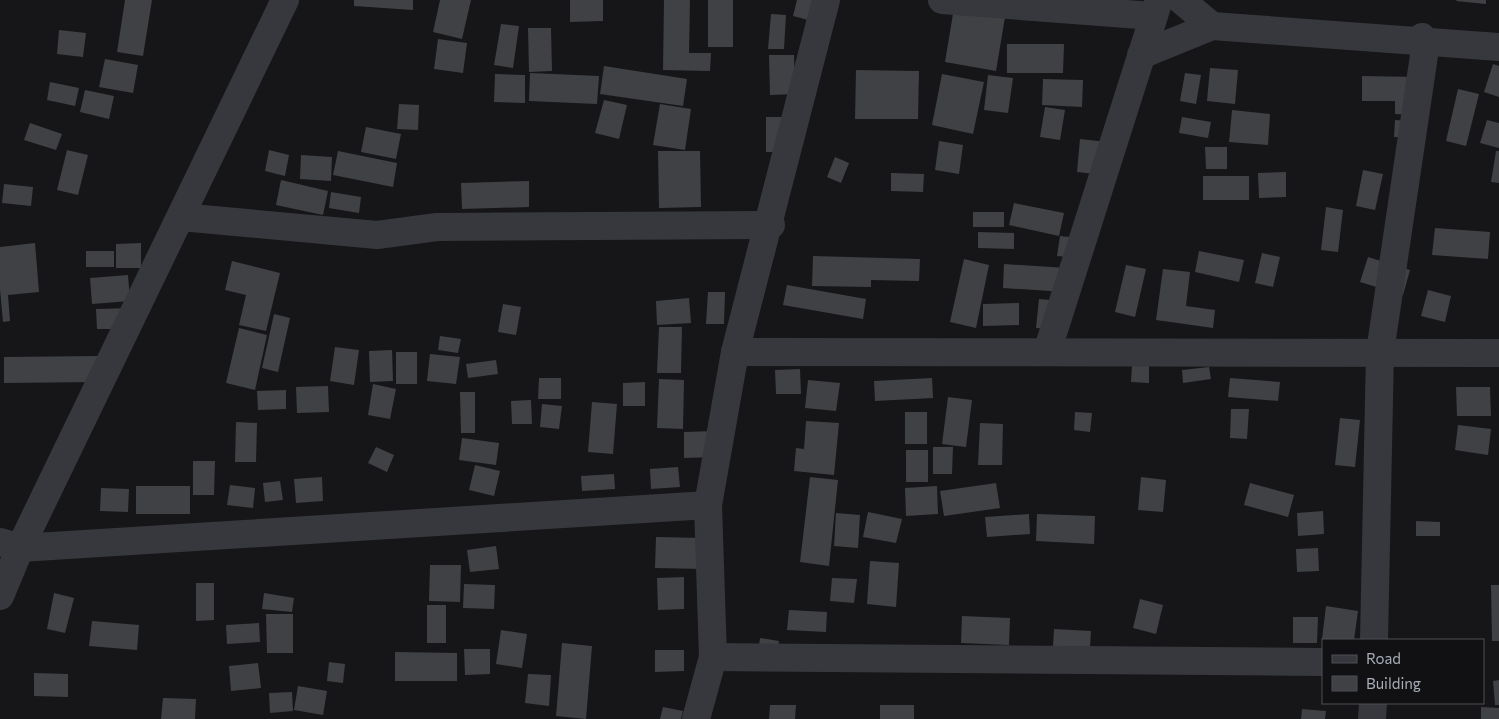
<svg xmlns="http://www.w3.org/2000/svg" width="1499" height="719" font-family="Commissioner,sans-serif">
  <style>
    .building { fill: #404145 }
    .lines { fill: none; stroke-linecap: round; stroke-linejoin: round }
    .street { stroke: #37383d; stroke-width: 28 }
  </style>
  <rect width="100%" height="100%" fill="#161618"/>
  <g class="building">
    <polygon points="125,0 152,0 143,56 117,52"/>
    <polygon points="354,0 413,0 413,10 354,6"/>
    <polygon points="440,0 471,0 462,39 433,32"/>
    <polygon points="570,0 603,0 603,21 570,22"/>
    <polygon points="664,0 690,0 689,53 711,53 710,71 663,70"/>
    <rect x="708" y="0" width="25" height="47"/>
    <polygon points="797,0 821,0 816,22 793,16"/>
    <polygon points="1457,0 1486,0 1486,4 1456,1"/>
    <polygon points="954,8 1005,17 996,71 945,62"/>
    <polygon points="771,14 786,15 784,49 768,49"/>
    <polygon points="501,24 519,26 513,68 494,65"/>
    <polygon points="528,28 551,28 552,71 529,72"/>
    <polygon points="59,30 86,33 83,57 57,54"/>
    <polygon points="438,39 467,43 463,73 434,69"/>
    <polygon points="1007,44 1064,44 1063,73 1007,73"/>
    <polygon points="769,55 794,55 795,94 770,95"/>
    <polygon points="105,59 138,65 133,93 99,87"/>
    <polygon points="1493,64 1499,66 1499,97 1484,92"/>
    <polygon points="604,66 687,79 683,106 600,94"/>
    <polygon points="1210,68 1238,70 1235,104 1207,101"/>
    <polygon points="856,70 919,71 918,119 855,119"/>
    <polygon points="530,73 599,76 597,104 529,101"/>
    <polygon points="1185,73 1201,75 1196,104 1180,101"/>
    <polygon points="495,74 525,75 525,103 494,102"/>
    <polygon points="942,74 984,82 973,134 932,125"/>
    <polygon points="988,75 1013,78 1008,113 984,110"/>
    <polygon points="1362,76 1418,77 1417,115 1395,114 1395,101 1362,101"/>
    <polygon points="1043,79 1083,80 1082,107 1042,105"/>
    <polygon points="50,82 79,88 75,106 47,100"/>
    <polygon points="1458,89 1479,94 1466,146 1446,141"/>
    <polygon points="85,90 114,96 109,119 80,112"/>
    <polygon points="604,100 627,105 619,139 595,133"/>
    <polygon points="399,104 419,105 418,130 397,129"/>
    <polygon points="660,104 691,109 685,150 653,145"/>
    <polygon points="1045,107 1065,110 1060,140 1040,137"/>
    <polygon points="1232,110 1270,114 1268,145 1229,142"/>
    <rect x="766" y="117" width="29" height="35"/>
    <polygon points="1182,117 1211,122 1208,138 1179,133"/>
    <polygon points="1395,120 1426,122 1425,138 1394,137"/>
    <polygon points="1487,120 1499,123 1499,148 1480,143"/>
    <polygon points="30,123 62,134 56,150 24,140"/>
    <polygon points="366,127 401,134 396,159 361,152"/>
    <polygon points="1080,139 1107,142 1104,175 1077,172"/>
    <polygon points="939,141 963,145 959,174 935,170"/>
    <polygon points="1205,147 1227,147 1227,169 1206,169"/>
    <polygon points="67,150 88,155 78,195 57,190"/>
    <polygon points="269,150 289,155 285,176 265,171"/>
    <polygon points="338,151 397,163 393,187 333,175"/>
    <polygon points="658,151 700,151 701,207 659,208"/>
    <polygon points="1496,151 1499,151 1499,183 1491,182"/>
    <polygon points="301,155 332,157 331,181 300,179"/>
    <polygon points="835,157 849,163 841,183 827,177"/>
    <polygon points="1363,170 1383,174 1375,210 1356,206"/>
    <polygon points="1286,172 1286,197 1259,198 1258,173"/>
    <polygon points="891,173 924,174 923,192 891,191"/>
    <rect x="1203" y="176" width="46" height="24"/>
    <polygon points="281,180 328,191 323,215 276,205"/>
    <polygon points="529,181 529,207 462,209 461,183"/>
    <polygon points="4,184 33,187 31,206 2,203"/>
    <polygon points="331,192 361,197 359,213 329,208"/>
    <polygon points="1014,203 1064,213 1059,236 1009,225"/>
    <polygon points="1326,207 1343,210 1338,252 1321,250"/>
    <rect x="973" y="212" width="31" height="15"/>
    <polygon points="1435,228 1490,232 1488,259 1432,255"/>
    <polygon points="978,232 1014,233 1014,249 978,248"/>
    <polygon points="1060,236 1080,238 1078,258 1057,256"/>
    <polygon points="35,243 39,292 8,295 10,321 3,322 0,289 0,247"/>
    <polygon points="141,243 141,268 116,268 116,244"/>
    <rect x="86" y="251" width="28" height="16"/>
    <polygon points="1199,251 1244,260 1239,282 1195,272"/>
    <polygon points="1262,253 1280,257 1273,287 1255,283"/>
    <polygon points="813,256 920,259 919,281 871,280 871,287 812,286"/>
    <polygon points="1368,257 1410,270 1403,295 1360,282"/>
    <polygon points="964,259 989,265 976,328 950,322"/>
    <polygon points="232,261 280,273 266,331 239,325 246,295 225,290"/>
    <polygon points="1004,264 1067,268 1065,292 1003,288"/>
    <polygon points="1126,265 1146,269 1135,317 1115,312"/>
    <polygon points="1163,269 1190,272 1186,306 1215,310 1213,328 1156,320"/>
    <polygon points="128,275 130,301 92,304 90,278"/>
    <polygon points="787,285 866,299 863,319 783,305"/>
    <polygon points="1428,290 1451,296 1445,322 1421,316"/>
    <polygon points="708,292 725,292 724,324 706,324"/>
    <polygon points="689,298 691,323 657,325 656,301"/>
    <polygon points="1039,299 1062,301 1060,330 1036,328"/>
    <polygon points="1019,303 1019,325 983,326 983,304"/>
    <polygon points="503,304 521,307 516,335 498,332"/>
    <polygon points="133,308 134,329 97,329 96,309"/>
    <polygon points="274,314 290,318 278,372 262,368"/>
    <polygon points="659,327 682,327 681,373 657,373"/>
    <polygon points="239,328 267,335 255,390 226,383"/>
    <polygon points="440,336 461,339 458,353 438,350"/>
    <polygon points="335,347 359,350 354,385 330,381"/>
    <polygon points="392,350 393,381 370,382 369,351"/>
    <rect x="396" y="352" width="21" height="32"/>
    <polygon points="430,354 460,357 456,384 427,381"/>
    <polygon points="99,356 99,382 4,383 4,357"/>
    <polygon points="496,360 498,374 468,378 466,364"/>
    <polygon points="1132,366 1149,366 1149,383 1131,382"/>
    <polygon points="1209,367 1211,379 1183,383 1182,370"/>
    <polygon points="800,369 801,394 776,394 775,370"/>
    <polygon points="539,378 561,378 561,399 538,399"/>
    <polygon points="932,378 933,398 875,401 874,381"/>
    <polygon points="1230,378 1280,382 1278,401 1228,397"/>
    <polygon points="659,379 684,380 683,429 657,428"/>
    <polygon points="808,380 840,383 836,411 805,408"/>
    <polygon points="645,382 645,406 623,406 623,383"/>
    <polygon points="373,384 396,389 390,419 368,415"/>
    <polygon points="328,386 329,412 297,413 296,387"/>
    <polygon points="1456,387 1490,387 1491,416 1457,416"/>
    <polygon points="286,390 286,409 258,410 257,391"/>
    <polygon points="460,392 475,392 475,433 461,433"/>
    <polygon points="948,397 972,400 966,447 942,444"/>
    <polygon points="531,400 532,424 512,424 511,401"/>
    <polygon points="592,402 617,404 613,454 588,452"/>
    <polygon points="542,404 562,406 559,429 540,427"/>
    <polygon points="1231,409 1249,409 1247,439 1230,438"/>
    <rect x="905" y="412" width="22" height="32"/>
    <polygon points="1075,412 1092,413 1090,432 1074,430"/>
    <polygon points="1340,418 1360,420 1355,467 1335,465"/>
    <polygon points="806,421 839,423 834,475 794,471 796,448 804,449"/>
    <polygon points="236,422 257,423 256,462 235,462"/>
    <polygon points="980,423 1003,424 1002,465 978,465"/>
    <polygon points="1458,425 1491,429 1488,455 1455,450"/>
    <polygon points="715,431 716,457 684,458 684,432"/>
    <polygon points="462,438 499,443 496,465 459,460"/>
    <polygon points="376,447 394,455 387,472 368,463"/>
    <polygon points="933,447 953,447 952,474 933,474"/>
    <rect x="906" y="450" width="22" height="32"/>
    <polygon points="193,461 215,461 214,495 193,495"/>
    <polygon points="475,465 500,471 494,496 469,490"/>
    <polygon points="678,467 680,487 651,489 650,469"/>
    <polygon points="614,474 615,489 582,491 581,476"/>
    <polygon points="322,477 323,501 296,503 294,479"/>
    <polygon points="810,477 838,480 829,566 800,562"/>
    <polygon points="1141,477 1166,480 1163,512 1138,510"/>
    <polygon points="280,481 283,500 265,502 263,483"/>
    <polygon points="996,483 1000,508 944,516 940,491"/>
    <polygon points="1250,483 1294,495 1288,517 1244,505"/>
    <polygon points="230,485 255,488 253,508 227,505"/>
    <rect x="136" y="486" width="54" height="28"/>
    <polygon points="937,486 938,514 906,516 905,488"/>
    <polygon points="101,488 129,489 128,512 100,511"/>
    <polygon points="1323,511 1324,534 1298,536 1297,513"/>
    <polygon points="868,512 902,519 896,543 863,537"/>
    <polygon points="836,513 860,515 858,548 834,546"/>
    <polygon points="1029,514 1030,534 987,537 985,517"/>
    <polygon points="1037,514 1095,516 1094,544 1036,541"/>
    <polygon points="1416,521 1440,522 1440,536 1416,536"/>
    <polygon points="656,537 704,538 704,569 655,568"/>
    <polygon points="496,546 499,569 470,572 467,550"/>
    <polygon points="1318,548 1319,571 1297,572 1296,549"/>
    <polygon points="870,561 899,563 896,607 867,604"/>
    <polygon points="430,565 461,565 460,602 429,601"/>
    <polygon points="684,577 684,609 658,610 657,578"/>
    <polygon points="832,578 857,579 854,603 830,601"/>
    <polygon points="196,583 214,583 214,620 196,621"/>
    <polygon points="464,584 495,585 494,609 463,608"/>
    <polygon points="1491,585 1499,585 1499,641 1492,641"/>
    <polygon points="54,593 74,598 65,633 47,629"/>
    <polygon points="264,593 294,598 292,612 262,609"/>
    <polygon points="1140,599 1163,605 1156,634 1133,628"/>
    <rect x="427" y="605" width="19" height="38"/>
    <polygon points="1326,606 1358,611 1354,640 1322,639"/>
    <polygon points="789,610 827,612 826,632 787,630"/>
    <polygon points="266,614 293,614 293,653 267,653"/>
    <polygon points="962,616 1010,618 1009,645 961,643"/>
    <polygon points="1293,617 1318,617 1317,643 1293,643"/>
    <polygon points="92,621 139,625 137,650 89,646"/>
    <polygon points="259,623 260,642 227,644 226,625"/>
    <polygon points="1054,629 1091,631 1090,648 1053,646"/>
    <polygon points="501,630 527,634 522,668 496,664"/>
    <polygon points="760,638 779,641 776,658 758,655"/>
    <polygon points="562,643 592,646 586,719 556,716"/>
    <polygon points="464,649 490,649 490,674 465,675"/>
    <polygon points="655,650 684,650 684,671 655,672"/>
    <polygon points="395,652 457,653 457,681 395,681"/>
    <polygon points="329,662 345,664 343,683 327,681"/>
    <polygon points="258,663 261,688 231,691 229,666"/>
    <polygon points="34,673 68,674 68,697 34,696"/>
    <polygon points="528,674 551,675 549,706 525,703"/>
    <polygon points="1499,680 1499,705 1495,705 1493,681"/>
    <polygon points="298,686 327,691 323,715 294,710"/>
    <polygon points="292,692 293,711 270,713 269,693"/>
    <polygon points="163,698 196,699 195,719 161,719"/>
    <polygon points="770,705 796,705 795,719 769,719"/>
    <rect x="880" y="705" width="34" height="14"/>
    <polygon points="663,707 683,711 681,719 660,719"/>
    <polygon points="1481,707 1499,708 1499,719 1481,719"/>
    <polygon points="1302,709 1326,711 1325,719 1301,719"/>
  </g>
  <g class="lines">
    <g class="street">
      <polyline points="942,0 1153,16"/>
      <polyline points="1181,0 1212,26"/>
      <polyline points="1141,55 1212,26 1499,47"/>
      <polyline points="181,217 377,235 437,227 771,225"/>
      <polyline points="735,352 1499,353"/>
      <polyline points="1047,352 1159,0"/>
      <polyline points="0,542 20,548 708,505"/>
      <polyline points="0,596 20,548 285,0"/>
      <polyline points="1374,640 1380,352 1426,42 1422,37"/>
      <polyline points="713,657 1323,662"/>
      <polyline points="696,719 713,657 708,505 735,352 826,0"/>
      <polyline points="1372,719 1373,703"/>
    </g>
  </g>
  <rect x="1322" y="639" width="162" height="65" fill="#111113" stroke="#4d4f55"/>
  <rect x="1332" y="655" width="25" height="8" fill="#37383d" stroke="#4d4f55"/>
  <text x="1366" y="664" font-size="15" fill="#a8adb8">Road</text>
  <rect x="1332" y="676" width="25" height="15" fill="#404145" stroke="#4d4f55"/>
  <text x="1366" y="689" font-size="15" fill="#a8adb8">Building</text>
</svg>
